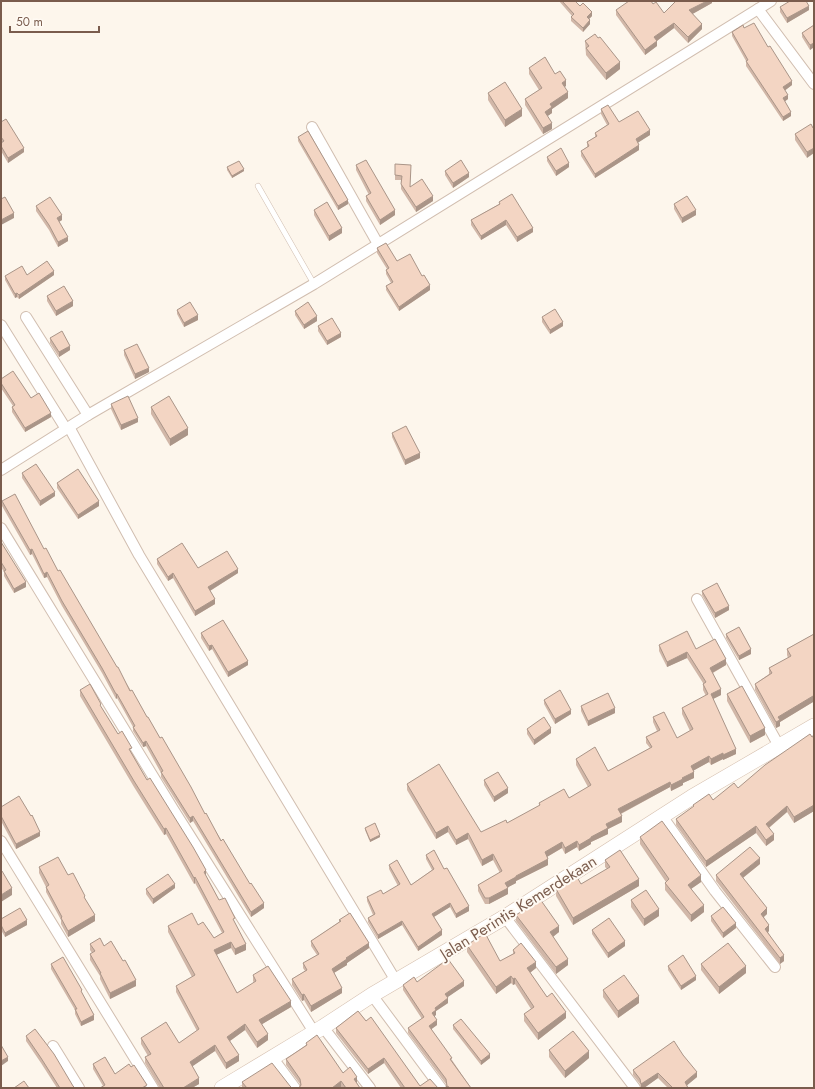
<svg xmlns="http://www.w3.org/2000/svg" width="815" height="1089" font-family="Jost,sans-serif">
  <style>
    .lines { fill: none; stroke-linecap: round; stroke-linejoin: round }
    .lane-casing { stroke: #d1beb0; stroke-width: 6 }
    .street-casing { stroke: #d1beb0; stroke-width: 12 }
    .secondary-casing { stroke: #d6c0b0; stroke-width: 16 }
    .lane { stroke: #fff; stroke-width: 5 }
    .street { stroke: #fff; stroke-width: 10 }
    .secondary { stroke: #fff; stroke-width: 15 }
    .wall { fill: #d1b7a8 }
    .shaded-wall { fill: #aa9588 }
    .building { fill: #f3d5c3; stroke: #aa9588 }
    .labels { text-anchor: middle; stroke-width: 4; stroke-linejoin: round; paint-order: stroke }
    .street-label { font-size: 16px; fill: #7a5c4d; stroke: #fffaf3 }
  </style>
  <rect width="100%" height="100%" fill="#fdf6ec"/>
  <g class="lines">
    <g class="lane-casing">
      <polyline id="lane" points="258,186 314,284"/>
    </g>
    <g class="street-casing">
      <g id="street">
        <polyline points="758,9 814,84"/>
        <polyline points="312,127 378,244"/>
        <polyline points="26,317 88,415"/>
        <polyline points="1,325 66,429"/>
        <polyline points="69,427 139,555 396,981"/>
        <polyline points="1,470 88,415 314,284 771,1"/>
        <polyline points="1,528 173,809 314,1032"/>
        <polyline points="697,599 779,746"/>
        <polyline points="662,816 715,891 775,967"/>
        <polyline points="1,841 153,1088"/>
        <polyline points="505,917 635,1088"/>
        <polyline points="372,995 441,1088"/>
        <polyline points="323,1027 370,1088"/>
        <polyline points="53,1046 79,1088"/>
        <polyline points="272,1057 295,1088"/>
      </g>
    </g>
    <g class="secondary-casing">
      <polyline id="secondary" points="222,1088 323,1027 372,995 505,917 692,797 814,726"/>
    </g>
    <use href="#lane" class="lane"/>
    <use href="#street" class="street"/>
    <use href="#secondary" class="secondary"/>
  </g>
  <g class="wall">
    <polygon points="559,1 575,1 580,6 592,16 589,19 590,24 583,32 571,21 571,17 572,16"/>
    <polygon points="712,1 712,3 692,14 702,29 688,43 674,28 657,41 657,46 645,55 616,15 616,10 653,4 664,13"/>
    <polygon points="780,7 809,10 787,23 780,12"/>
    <polygon points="814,25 814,47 810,50 802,37 802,33"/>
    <polygon points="744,28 768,47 792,85 785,90 788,99 784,101 791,116 783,121 746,66 746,61 732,36 732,32"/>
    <polygon points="585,41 620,69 606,80 586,55"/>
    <polygon points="529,68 555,74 566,86 564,87 568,98 552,109 552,113 547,116 552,129 543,134 525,105 525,99 539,90 529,74"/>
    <polygon points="488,93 522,116 505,127 488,100"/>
    <polygon points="601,109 619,122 650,135 638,142 639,150 595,178 581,156 581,151 587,147 587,142 595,137 595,133 607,125 601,114"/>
    <polygon points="1,122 24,152 8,163 1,151 1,143 2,142 1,141"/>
    <polygon points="813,128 807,158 795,140 795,134"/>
    <polygon points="298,137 348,204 338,210 298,141"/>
    <polygon points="547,157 569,167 556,176 547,161"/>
    <polygon points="395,164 411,187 433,201 416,212 401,189 401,180 395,180"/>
    <polygon points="356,165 395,215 380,225 366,201 366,196 369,195 356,170"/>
    <polygon points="227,167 244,171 232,178 227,170"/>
    <polygon points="445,171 469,177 453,188 445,175"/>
    <polygon points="499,202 533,232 517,242 506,225 481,240 471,225 471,220 499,204"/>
    <polygon points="674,204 696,215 682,223 674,209"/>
    <polygon points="36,206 62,220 59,222 68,241 58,247 49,230 36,211"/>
    <polygon points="314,210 342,233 329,241 314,215"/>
    <polygon points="377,248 422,276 430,290 399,311 386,290 386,286 391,283 386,274 386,270 387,269 377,253"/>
    <polygon points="27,275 54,275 19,299 17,297 15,298 5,280 5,276"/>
    <polygon points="47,296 73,306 56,316 47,301"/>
    <polygon points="177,310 198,320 184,327 177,314"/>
    <polygon points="295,311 317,321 304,329 295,315"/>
    <polygon points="542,317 563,326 550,334 542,322"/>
    <polygon points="318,326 341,337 327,345 318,331"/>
    <polygon points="50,338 70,350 59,357 50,343"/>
    <polygon points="124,350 149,372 135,379 124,355"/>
    <polygon points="1,379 31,398 51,417 25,432 12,412 12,407 13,406 1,388"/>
    <polygon points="111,404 138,422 121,430 111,409"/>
    <polygon points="151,407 188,435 170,446 151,414"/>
    <polygon points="392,433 420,458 405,465 392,437"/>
    <polygon points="22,473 55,496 40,506 22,478"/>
    <polygon points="57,483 99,506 78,519 57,488"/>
    <polygon points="2,501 44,549 58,571 147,717 160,738 205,814 264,908 251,917 193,821 190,823 161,777 161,773 146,746 143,747 133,731 133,727 117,698 116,699 102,673 62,606 47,577 44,578 32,554 30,555 2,506"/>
    <polygon points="1,542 26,587 14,593 4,576 4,572 1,567"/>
    <polygon points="157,559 198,568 238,573 210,591 215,604 195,616 173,578 168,581 157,564"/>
    <polygon points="702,591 729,610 715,618 702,595"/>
    <polygon points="201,633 248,665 228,677 212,649 209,651 201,638"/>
    <polygon points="726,634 751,654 739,660 726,638"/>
    <polygon points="814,634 814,703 813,702 780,722 780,726 776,728 755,690 755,684 769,674 769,668 788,658 787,655 787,649"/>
    <polygon points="659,645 696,649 726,665 713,673 721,695 713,699 736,754 723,760 723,759 711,765 709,762 694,770 694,778 683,783 683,785 671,791 670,787 621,814 622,822 608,829 608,834 591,842 591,844 579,851 577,847 565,854 562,848 547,857 548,865 516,881 516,883 508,887 508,894 489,904 485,904 478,891 478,885 500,873 493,860 482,866 468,839 456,845 448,832 436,839 407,790 407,784 481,832 507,823 539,806 539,803 569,798 588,787 576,765 576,759 608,771 650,748 646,743 646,737 657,731 653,722 653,717 677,738 690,731 682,714 682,708 706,696 703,690 703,683 687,658 667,667 659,651"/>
    <polygon points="80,690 101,707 118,734 132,753 147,780 206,876 219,900 235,923 246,950 235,955 231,948 216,955 237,993 254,983 253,981 253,975 291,1007 262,1024 268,1040 257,1048 245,1030 230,1041 239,1061 226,1069 215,1051 192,1066 199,1084 192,1088 160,1088 145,1063 145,1057 148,1056 141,1044 141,1038 179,1043 197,1031 176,992 176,986 192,977 168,932 168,926 198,925 214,938 222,933 195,883 194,884 166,834 164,835 134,787 80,696"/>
    <polygon points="727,694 765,735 750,743 727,701"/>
    <polygon points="544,700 571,714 555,724 544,704"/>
    <polygon points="581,706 615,713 588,726 581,711"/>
    <polygon points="527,729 551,733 534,745 527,734"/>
    <polygon points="814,736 814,811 794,823 787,812 769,828 774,840 766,846 756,833 706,867 676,825 676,819 693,807 693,805 713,800 738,788"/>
    <polygon points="484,780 508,793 494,802 484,785"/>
    <polygon points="1,807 40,836 16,849 1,821"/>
    <polygon points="365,828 380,837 370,842 365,830"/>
    <polygon points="640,837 701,882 691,889 704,912 691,922 665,890 665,883 666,882 640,844"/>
    <polygon points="426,855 444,869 469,911 456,918 450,907 434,917 442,935 418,951 402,925 378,939 368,922 368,918 373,915 367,901 367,897 383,894 398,886 389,869 389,865 411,885 432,870 426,859"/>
    <polygon points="605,860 639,886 573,925 556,896 556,889 581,884 607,869 605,867"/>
    <polygon points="760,864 743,878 767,914 764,917 769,931 768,932 784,961 780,964 716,881 716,875"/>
    <polygon points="39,867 68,875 85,899 95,921 68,937 61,924 61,920 46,892 46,887 39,873"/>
    <polygon points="175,888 153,904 146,894 146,889"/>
    <polygon points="631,900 659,916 644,926 631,907"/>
    <polygon points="516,915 559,932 553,937 568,965 556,974 516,921"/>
    <polygon points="711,916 736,928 723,938 711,921"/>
    <polygon points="1,919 27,925 5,937 1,930"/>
    <polygon points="339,920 369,948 347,963 347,965 334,973 342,993 311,1012 304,1000 302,1001 292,985 292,979 305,971 303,968 303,963 317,955 311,946 311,941 339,922"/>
    <polygon points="592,930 625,946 608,958 592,934"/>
    <polygon points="90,944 136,986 110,999 100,979 100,976 90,960 90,954 92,953 90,950"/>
    <polygon points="467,945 500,961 513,954 513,950 536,968 530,973 547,997 566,1018 538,1040 524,1021 524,1014 531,1009 515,984 513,985 511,983 496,994 467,952"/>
    <polygon points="51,964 82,993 94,1020 81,1026 75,1014 75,1010 51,969"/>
    <polygon points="701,964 746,973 719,994 701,970"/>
    <polygon points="668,966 696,980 681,990 668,970"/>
    <polygon points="417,982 464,986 447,997 448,1003 436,1011 436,1015 434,1016 437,1025 431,1029 452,1060 471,1088 445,1088 446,1086 446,1084 408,1033 408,1028 422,1019 403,990 403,985"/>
    <polygon points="603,990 639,1003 618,1018 603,997"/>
    <polygon points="358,1011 420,1086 438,1088 401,1088 384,1063 368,1074 336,1033 336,1028"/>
    <polygon points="453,1025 490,1058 481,1065 453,1029"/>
    <polygon points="26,1036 73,1086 75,1088 57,1088 41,1063 26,1041"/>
    <polygon points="306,1043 343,1073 357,1082 357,1083 360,1088 342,1088 341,1087 340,1088 296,1088 299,1088 300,1084 286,1065 286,1059 306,1045"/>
    <polygon points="549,1050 589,1058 565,1078 549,1057"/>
    <polygon points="93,1064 115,1074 147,1088 103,1086 93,1069"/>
    <polygon points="633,1070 697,1077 687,1085 688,1088 668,1088 658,1078 644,1088 641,1088 640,1084 633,1075"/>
    <polygon points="242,1082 290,1086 292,1088 242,1088"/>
  </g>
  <g class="shaded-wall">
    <polygon points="707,1 712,1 712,3 689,16 689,10"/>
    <polygon points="809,6 809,10 787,23 787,18"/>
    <polygon points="592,12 592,16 587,21 587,17"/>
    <polygon points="590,20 590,24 583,32 583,28"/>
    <polygon points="674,23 674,28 654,43 654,37"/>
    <polygon points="702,24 702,29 688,43 688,37"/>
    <polygon points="657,41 657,46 645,55 645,50"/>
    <polygon points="814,43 814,47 810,50 810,45"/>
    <polygon points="620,62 620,69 606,80 606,73"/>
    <polygon points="566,80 566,86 562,89 562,83"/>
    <polygon points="792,81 792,85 783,92 783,87"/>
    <polygon points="568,92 568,98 552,109 552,113 545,118 545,112 550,104"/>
    <polygon points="788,95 788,99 783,103 783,98"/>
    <polygon points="522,109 522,116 505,127 505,120"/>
    <polygon points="791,112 791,116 783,121 783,117"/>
    <polygon points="552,123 552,129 543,134 543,128"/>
    <polygon points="650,130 650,135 636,144 636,139"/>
    <polygon points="639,145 639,150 595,178 595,174"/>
    <polygon points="24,148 24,152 8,163 8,158"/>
    <polygon points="814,148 814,153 807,158 807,152"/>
    <polygon points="569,163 569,167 556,176 556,171"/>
    <polygon points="244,169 244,171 232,178 232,176"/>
    <polygon points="469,173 469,177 453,188 453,183"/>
    <polygon points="433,196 433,201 416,212 416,207"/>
    <polygon points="348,200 348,204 338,210 338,206"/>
    <polygon points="395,210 395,215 380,225 380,220"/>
    <polygon points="696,210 696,215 682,223 682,218"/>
    <polygon points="14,213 14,218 1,225 1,220"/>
    <polygon points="62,215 62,220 57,223 57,218"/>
    <polygon points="506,220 506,225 481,240 481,236"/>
    <polygon points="342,228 342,233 329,241 329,236"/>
    <polygon points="533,228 533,232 517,242 517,237"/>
    <polygon points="68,237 68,241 58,247 58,242"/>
    <polygon points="54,271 54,275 19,299 19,295"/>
    <polygon points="430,285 430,290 399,311 399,307"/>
    <polygon points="17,293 17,297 15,298 15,294"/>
    <polygon points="73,301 73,306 56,316 56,311"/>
    <polygon points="198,315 198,320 184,327 184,323"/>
    <polygon points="317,316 317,321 304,329 304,325"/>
    <polygon points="563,322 563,326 550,334 550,330"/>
    <polygon points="341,333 341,337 327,345 327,341"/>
    <polygon points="70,346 70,350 59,357 59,352"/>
    <polygon points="149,368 149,372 135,379 135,374"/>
    <polygon points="51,413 51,417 25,432 25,428"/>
    <polygon points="138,418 138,422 121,430 121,425"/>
    <polygon points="188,428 188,435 170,446 170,439"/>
    <polygon points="420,453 420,458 405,465 405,460"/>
    <polygon points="55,492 55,496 40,506 40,501"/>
    <polygon points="99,501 99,506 78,519 78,515"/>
    <polygon points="32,549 32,554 30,555 30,550"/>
    <polygon points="238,569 238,573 208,592 208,587"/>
    <polygon points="47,572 47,577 44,578 44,574"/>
    <polygon points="173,573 173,578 168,581 168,577"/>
    <polygon points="26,582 26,587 14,593 14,589"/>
    <polygon points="215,599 215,604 195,616 195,611"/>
    <polygon points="729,606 729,610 715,618 715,613"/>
    <polygon points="212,645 212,649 209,651 209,646"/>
    <polygon points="751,649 751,654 739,660 739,656"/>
    <polygon points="687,652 687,658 667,667 667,662"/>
    <polygon points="726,659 726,665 710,674 710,668"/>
    <polygon points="248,661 248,665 228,677 228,672"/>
    <polygon points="721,689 721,695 711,700 711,694"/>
    <polygon points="116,694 117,694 117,698 116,699"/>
    <polygon points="813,696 813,702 780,722 780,726 776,728 776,722 778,717"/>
    <polygon points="615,708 615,713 588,726 588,721"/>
    <polygon points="571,710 571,714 555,724 555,719"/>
    <polygon points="551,728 551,733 534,745 534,740"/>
    <polygon points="765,728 765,735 750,743 750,736"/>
    <polygon points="146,741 146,746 143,747 143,743"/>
    <polygon points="736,749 736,754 723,760 723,755"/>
    <polygon points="723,753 723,759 711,765 711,759"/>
    <polygon points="709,756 709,762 691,772 691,766"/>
    <polygon points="694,772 694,778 683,783 683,785 671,791 671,785 682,778"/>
    <polygon points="670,782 670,787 618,815 618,809"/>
    <polygon points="508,788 508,793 494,802 494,797"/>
    <polygon points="814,805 814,811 794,823 794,817"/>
    <polygon points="787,806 787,812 766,830 766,824"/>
    <polygon points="193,816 193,821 190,823 190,818"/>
    <polygon points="622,816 622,822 608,829 608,834 591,842 591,844 579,851 579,845 591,837 606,824"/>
    <polygon points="448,826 448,832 436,839 436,833"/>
    <polygon points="756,826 756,833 706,867 706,861"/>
    <polygon points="166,828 166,834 164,835 164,829"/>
    <polygon points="40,832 40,836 16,849 16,844"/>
    <polygon points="468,833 468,839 456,845 456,840"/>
    <polygon points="774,834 774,840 766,846 766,840"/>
    <polygon points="380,835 380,837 370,842 370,840"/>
    <polygon points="577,841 577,847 565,854 565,848"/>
    <polygon points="562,842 562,848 545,858 545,852"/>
    <polygon points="493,854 493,860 482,866 482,860"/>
    <polygon points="760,858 760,864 740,880 740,874"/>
    <polygon points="548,859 548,865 516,881 516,883 505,889 505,883 516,876"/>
    <polygon points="206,870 206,876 204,872"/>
    <polygon points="701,875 701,882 688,891 688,885"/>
    <polygon points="195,877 195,883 194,884 194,878"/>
    <polygon points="639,879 639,886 573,925 573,918"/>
    <polygon points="175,884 175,888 153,904 153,899"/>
    <polygon points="12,888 12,895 1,902 1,895"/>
    <polygon points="508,888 508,894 489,904 489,898"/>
    <polygon points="264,903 264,908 251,917 251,912"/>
    <polygon points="450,903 450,907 432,918 432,914"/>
    <polygon points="704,905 704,912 691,922 691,915"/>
    <polygon points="469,906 469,911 456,918 456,914"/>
    <polygon points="767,908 767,914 761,919 761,914"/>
    <polygon points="659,909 659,916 644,926 644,919"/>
    <polygon points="95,915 95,921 68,937 68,931"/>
    <polygon points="27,920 27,925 5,937 5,933"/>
    <polygon points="402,921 402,925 378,939 378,935"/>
    <polygon points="736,923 736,928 723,938 723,933"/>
    <polygon points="769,925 769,931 765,935 765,929"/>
    <polygon points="559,926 559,932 550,939 550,932"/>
    <polygon points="442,930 442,935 418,951 418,947"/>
    <polygon points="625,941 625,946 608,958 608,953"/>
    <polygon points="231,942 231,948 214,956 214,950"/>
    <polygon points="369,943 369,948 347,963 347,965 332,974 332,969 346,958"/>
    <polygon points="246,944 246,950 235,955 235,949"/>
    <polygon points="784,955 784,961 780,964 780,958"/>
    <polygon points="568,959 568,965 556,974 556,967"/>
    <polygon points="536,962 536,968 527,975 527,968"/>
    <polygon points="746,966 746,973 719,994 719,987"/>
    <polygon points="511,976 511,983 496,994 496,987"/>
    <polygon points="696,976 696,980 681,990 681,986"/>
    <polygon points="515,978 515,984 513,985 513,979"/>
    <polygon points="136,980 136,986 110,999 110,993"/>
    <polygon points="464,981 464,986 445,999 445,994"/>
    <polygon points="342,988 342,993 311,1012 311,1006"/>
    <polygon points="304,994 304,1000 302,1001 302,995"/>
    <polygon points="639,996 639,1003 618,1018 618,1011"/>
    <polygon points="448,998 448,1003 436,1011 436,1015 432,1018 432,1013 435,1008"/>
    <polygon points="291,1001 291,1007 259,1026 259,1020"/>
    <polygon points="566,1012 566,1018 538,1040 538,1033"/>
    <polygon points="94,1015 94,1020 81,1026 81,1022"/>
    <polygon points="437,1020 437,1025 429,1031 429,1026"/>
    <polygon points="245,1024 245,1030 227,1043 227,1037"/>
    <polygon points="268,1034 268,1040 257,1048 257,1042"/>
    <polygon points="215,1045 215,1051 190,1068 190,1062"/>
    <polygon points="589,1051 589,1058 565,1078 565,1071"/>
    <polygon points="490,1054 490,1058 481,1065 481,1061"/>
    <polygon points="239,1055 239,1061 226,1069 226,1063"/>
    <polygon points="8,1057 8,1061 1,1066 1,1061"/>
    <polygon points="384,1058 384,1063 368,1074 368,1069"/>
    <polygon points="697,1072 697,1077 685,1087 685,1082"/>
    <polygon points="658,1073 658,1078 644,1088 641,1088 641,1084"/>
    <polygon points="357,1077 357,1082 354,1085 354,1079"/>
    <polygon points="199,1078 199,1084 192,1088 183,1088"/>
    <polygon points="341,1081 341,1087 340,1088 332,1088"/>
  </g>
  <g class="building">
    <polygon points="562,1 575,1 580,6 583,3 592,12 587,17 590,20 583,28 571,17 574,14"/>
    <polygon points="629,1 651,1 653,4 656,2 664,13 676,1 707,1 689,10 702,24 688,37 674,23 654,37 657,41 645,50 616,10"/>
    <polygon points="790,1 806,1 809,6 787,18 780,7"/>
    <polygon points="754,23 768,47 770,46 792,81 783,87 788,95 783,98 791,112 783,117 746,61 748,60 732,32 743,25 744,28"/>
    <polygon points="814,25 814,43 810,45 802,33"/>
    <polygon points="595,34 598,38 600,37 620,62 606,73 586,48 589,46 585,41"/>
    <polygon points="545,57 555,74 560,71 566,80 562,83 568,92 550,104 552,107 545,112 552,123 543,128 525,99 542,88 529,68"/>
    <polygon points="505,82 522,109 505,120 488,93"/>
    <polygon points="608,105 619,122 638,111 650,130 636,139 639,145 595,174 581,151 589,146 587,142 597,136 595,133 609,124 601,109"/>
    <polygon points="6,119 24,148 8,158 1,146 1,143 4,141 1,137 1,122"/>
    <polygon points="811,124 813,128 814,128 814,148 807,152 795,134"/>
    <polygon points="308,131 348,200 338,206 298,137"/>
    <polygon points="561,148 569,163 556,171 547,157"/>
    <polygon points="366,160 395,210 380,220 366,196 371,193 356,165"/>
    <polygon points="461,160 469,173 453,183 445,171"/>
    <polygon points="239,161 244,169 232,176 227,167"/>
    <polygon points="395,164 411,165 410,187 422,179 433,196 416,207 401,184 402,176 395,175"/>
    <polygon points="512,194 533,228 517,237 506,220 481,236 471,220 500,204 499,202"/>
    <polygon points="687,196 696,210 682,218 674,204"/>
    <polygon points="5,197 14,213 1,220 1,199"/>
    <polygon points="50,197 62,215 57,218 68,237 58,242 49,225 36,206"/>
    <polygon points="327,202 342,228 329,236 314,210"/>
    <polygon points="386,243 397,261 410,254 422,276 424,275 430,285 399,307 386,286 393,282 386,270 389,268 377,248"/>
    <polygon points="47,261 54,271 19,295 17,293 15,294 5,276 22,266 27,275"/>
    <polygon points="64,286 73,301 56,311 47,296"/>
    <polygon points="190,302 198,315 184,323 177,310"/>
    <polygon points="308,302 317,316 304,325 295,311"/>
    <polygon points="555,309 563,322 550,330 542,317"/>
    <polygon points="332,318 341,333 327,341 318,326"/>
    <polygon points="62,331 70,346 59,352 50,338"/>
    <polygon points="137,344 149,368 135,374 124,350"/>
    <polygon points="13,371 31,398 39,393 51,413 25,428 12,407 15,405 1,383 1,379"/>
    <polygon points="128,396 138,418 121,425 111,404"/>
    <polygon points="169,396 188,428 170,439 151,407"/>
    <polygon points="406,426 420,453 405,460 392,433"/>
    <polygon points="36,464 55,492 40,501 22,473"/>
    <polygon points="78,469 99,501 78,515 57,483"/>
    <polygon points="15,494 44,549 46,548 58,571 60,570 117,667 118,667 130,691 132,690 147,717 148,717 160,738 162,737 191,787 205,814 206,813 221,841 223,839 250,884 251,883 264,903 251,912 193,816 190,818 161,772 163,771 146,741 143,743 133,727 135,726 117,694 116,694 102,668 62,601 47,572 44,574 32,549 30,550 2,501"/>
    <polygon points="1,542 26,582 14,589 4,571 6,570 1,562"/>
    <polygon points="182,543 198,568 227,551 238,569 208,587 215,599 195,611 173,573 168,577 157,559"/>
    <polygon points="717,583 729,606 715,613 702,591"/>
    <polygon points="223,620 248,661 228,672 212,645 209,646 201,633"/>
    <polygon points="739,627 751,649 739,656 726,634"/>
    <polygon points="687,631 696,649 715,639 726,659 710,668 721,689 711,694 736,749 723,755 723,753 711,759 709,756 691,766 694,772 682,778 683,779 671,785 670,782 618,809 622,816 606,824 608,828 591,837 591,838 579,845 577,841 565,848 562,842 545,852 548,859 516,876 516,877 505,883 508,888 489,898 485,898 478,885 502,871 493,854 482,860 468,833 456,840 448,826 436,833 407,784 439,764 481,832 506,820 507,823 540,805 539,803 564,789 569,798 591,785 576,759 595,747 608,771 652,747 646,737 660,730 653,717 664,712 677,738 693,729 682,708 708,694 703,684 706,682 687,652 667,662 659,645"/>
    <polygon points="814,634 814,697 813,696 778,717 780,720 776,722 755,684 772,673 769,668 791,656 787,649"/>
    <polygon points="90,684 101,704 100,705 118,734 122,731 132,748 129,749 147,780 150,778 193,847 206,870 204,872 219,900 225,898 235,918 233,919 246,944 235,949 231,942 214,950 237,993 256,981 253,975 268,966 291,1001 259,1020 268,1034 257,1042 245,1024 227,1037 239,1055 226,1063 215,1045 190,1062 199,1078 183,1088 164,1088 145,1057 151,1054 141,1038 166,1022 179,1043 199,1029 176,986 195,975 168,926 192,913 198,925 203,922 214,938 224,932 195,877 194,878 166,828 164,829 134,781 80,690"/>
    <polygon points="742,686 765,728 750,736 727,694"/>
    <polygon points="560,690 571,710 555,719 544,700"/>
    <polygon points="608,693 615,708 588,721 581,706"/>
    <polygon points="544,717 551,728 534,740 527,729"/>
    <polygon points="810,734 812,737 814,736 814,805 794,817 787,806 766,824 774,834 766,840 756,826 706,861 676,819 694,806 693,805 709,794 713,800 734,783 738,788 765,765"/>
    <polygon points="498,772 508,788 494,797 484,780"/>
    <polygon points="19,796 31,816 32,815 40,832 16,844 1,816 1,807"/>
    <polygon points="662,821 701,875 688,885 704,905 691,915 665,883 669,879 640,837"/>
    <polygon points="375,823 380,835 370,840 365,828"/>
    <polygon points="750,847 760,858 740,874 767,908 761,914 769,925 765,929 784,955 780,958 716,875"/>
    <polygon points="434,850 444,869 447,868 469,906 456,914 450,903 432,914 442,930 418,947 402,921 378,935 368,918 375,914 367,897 381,890 383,894 400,884 389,865 397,860 411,885 434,869 426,855"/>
    <polygon points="620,850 639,879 573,918 556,889 577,877 581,884 610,867 605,860"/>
    <polygon points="58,857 68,875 73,873 85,896 84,897 95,915 68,931 61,918 62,917 46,887 49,885 39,867"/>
    <polygon points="1,871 2,871 12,888 1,895"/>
    <polygon points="168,874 175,884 153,899 146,889"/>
    <polygon points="646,890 659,909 644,919 631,900"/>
    <polygon points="540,899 559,926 550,932 568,959 556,967 516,915"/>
    <polygon points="723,907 736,923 723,933 711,916"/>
    <polygon points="20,908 27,920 5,933 1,925 1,919"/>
    <polygon points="350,913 369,943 346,958 347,959 332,969 342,988 311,1006 304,994 302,995 292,979 307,970 303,963 319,954 311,941 341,921 339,920"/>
    <polygon points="609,918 625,941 608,953 592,930"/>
    <polygon points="485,933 500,961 515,953 513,950 521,943 536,962 527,968 547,997 552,993 566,1012 538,1033 524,1014 534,1007 515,978 513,979 511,976 496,987 467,945"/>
    <polygon points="100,938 104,946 111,941 123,961 125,960 136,980 110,993 100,973 101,973 90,954 95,951 90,944"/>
    <polygon points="728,943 746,966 719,987 701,964"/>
    <polygon points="683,955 696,976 681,986 668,966"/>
    <polygon points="63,957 82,990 81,991 94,1015 81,1022 75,1009 77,1009 51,964"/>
    <polygon points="448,959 464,981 445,994 448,998 435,1008 436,1010 432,1013 437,1020 429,1026 452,1058 450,1059 471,1088 449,1088 448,1086 445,1088 447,1086 446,1079 408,1028 424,1017 403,985 414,977 417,982"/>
    <polygon points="624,975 639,996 618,1011 603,990"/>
    <polygon points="358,1011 366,1021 371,1017 420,1086 430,1079 438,1088 405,1088 384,1058 368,1069 336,1028"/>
    <polygon points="461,1019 490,1054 481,1061 453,1025"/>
    <polygon points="35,1029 54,1054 73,1086 75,1088 60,1088 41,1058 26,1036"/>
    <polygon points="573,1031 589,1051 565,1071 549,1050"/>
    <polygon points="317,1035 343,1073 350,1067 357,1077 354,1079 360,1088 346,1088 341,1081 332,1088 296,1088 299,1088 301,1085 300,1079 286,1059 307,1045 306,1043"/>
    <polygon points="674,1041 683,1055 697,1072 685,1082 688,1088 673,1088 658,1073 641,1084 640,1079 633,1070"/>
    <polygon points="1,1045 8,1057 1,1061"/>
    <polygon points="105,1057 115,1074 129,1064 131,1067 134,1065 147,1085 142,1088 100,1088 105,1085 93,1064"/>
    <polygon points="272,1063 290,1086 292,1088 247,1088 242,1082"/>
    <polygon points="24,1081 29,1088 14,1088"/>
  </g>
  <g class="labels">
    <g class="street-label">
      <text transform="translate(518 907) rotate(-32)" y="6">Jalan Perintis Kemerdekaan</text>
    </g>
  </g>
  <rect width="815" height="1089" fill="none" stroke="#7a5c4d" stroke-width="4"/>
  <path d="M10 26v6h89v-6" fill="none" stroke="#7a5c4d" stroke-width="2"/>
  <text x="16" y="26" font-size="12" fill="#7a5c4d" stroke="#fffaf3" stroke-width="3" paint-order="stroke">50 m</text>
</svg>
